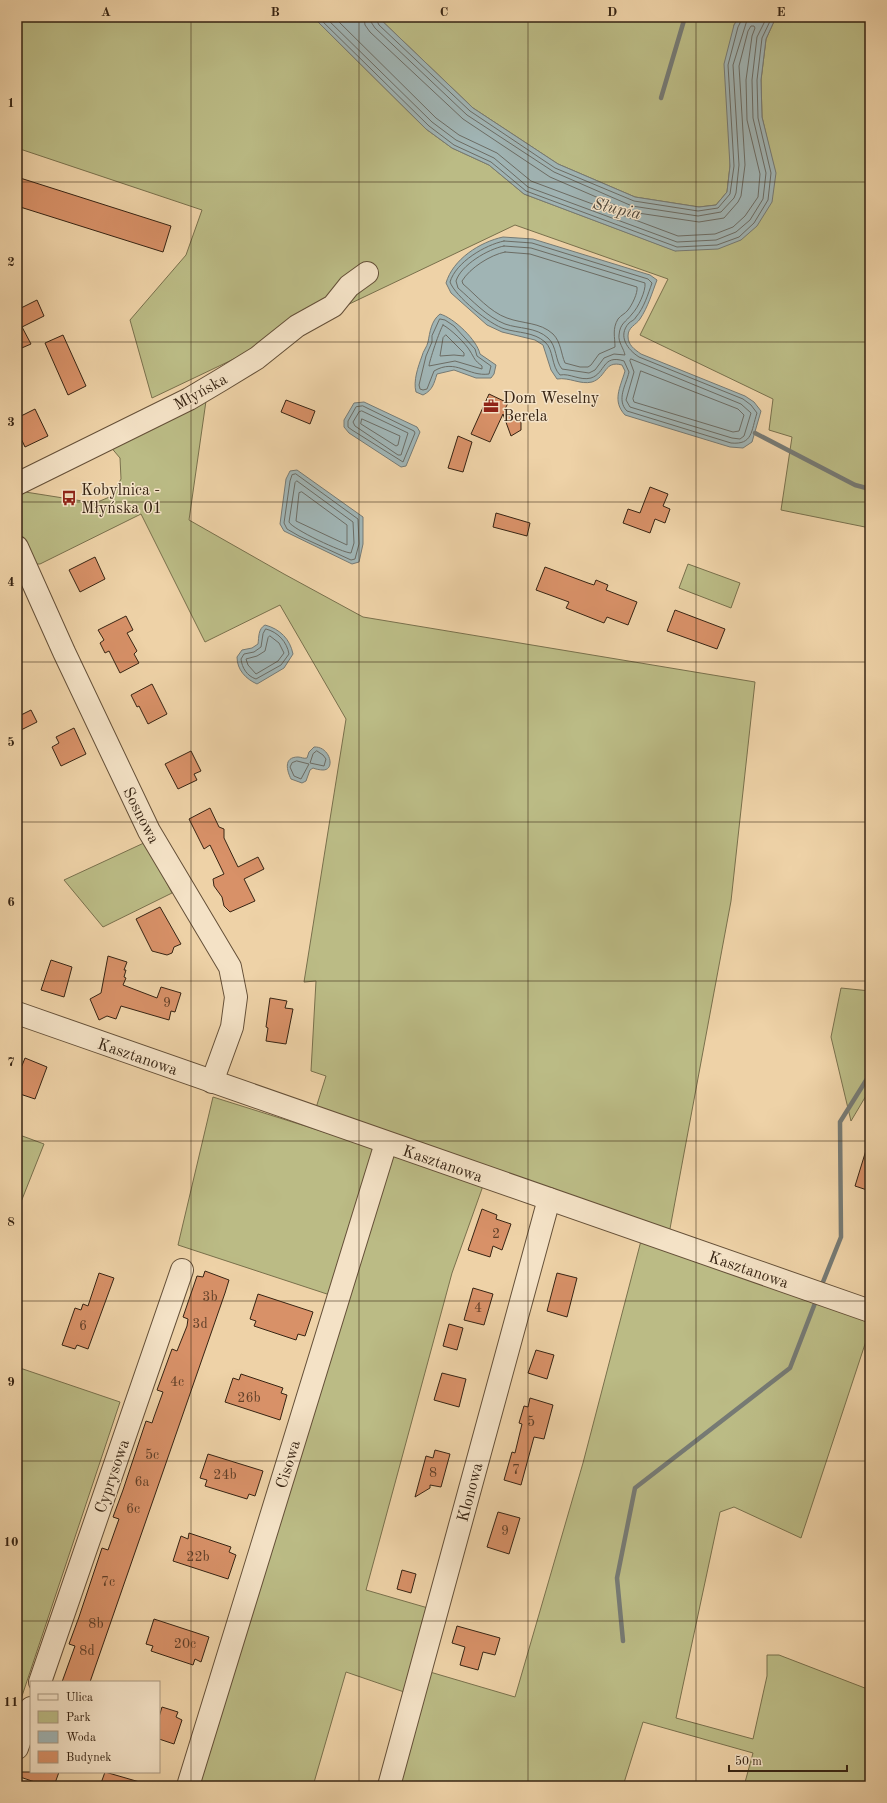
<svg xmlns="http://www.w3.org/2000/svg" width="887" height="1803" font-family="'Old Standard TT',serif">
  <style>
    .green { fill: #bbbb85; stroke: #79704c }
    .water { fill: #a0b4b4; stroke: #767a74 }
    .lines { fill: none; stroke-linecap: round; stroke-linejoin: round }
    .shore { stroke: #6c6c64; stroke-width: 1 }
    .stream { stroke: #767a74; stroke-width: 4.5 }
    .building { fill: #d89168; stroke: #372413 }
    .minor-casing { stroke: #655038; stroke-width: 24 }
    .minor { stroke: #f4e2c6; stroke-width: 22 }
    .grid { fill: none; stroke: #372413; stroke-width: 1; stroke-opacity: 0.55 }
    .labels { text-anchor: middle; stroke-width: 3; stroke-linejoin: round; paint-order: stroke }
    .number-label { font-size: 14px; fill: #5f3f28 }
    .street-label { font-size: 16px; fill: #372413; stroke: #f4e2c6 }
    .poi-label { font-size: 16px; fill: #372413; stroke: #f4e2c6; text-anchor: start }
    .water-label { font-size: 17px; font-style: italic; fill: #51483b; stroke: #f4e2c6 }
    .neatline { fill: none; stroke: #372413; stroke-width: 1.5 }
    .grid-label { font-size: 13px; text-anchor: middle; font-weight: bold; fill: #372413 }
  </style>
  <rect width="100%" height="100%" fill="#eed2a7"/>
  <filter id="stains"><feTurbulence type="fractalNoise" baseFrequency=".005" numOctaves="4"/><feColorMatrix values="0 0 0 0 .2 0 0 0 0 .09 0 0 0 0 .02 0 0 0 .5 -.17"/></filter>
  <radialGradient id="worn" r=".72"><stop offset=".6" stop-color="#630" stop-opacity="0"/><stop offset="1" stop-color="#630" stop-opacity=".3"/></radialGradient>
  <g class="green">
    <polygon points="17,17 313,17 426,129 452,148 489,165 524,194 676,251 775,173 762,117 761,80 766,39 776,17 870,17 870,528 781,510 792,437 769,430 773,399 640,335 668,279 515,225 152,398 130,320 186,255 202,210 17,148"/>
    <polygon points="378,17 739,17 734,25 730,166 727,192 716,205 699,207 635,197 558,164 473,108"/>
    <polygon points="206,401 189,520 284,574 363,617 755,682 731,901 669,1234 315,1111 326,1076 311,1071 316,981 304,982 346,719 280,605 205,642 141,514 40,564 33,564 17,531 17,492 19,491 95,503 112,496 121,479 120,458 109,445"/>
    <polygon points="688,564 740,583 731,608 679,588"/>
    <polygon points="146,842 172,893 103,927 64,880"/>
    <polygon points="841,988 870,991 870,1089 851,1121 831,1037"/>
    <polygon points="213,1097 375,1148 330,1295 178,1245"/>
    <polygon points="17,1134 44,1144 17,1212"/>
    <polygon points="389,1153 484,1183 452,1273 366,1590 428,1608 407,1693 346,1672 313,1786 193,1786"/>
    <polygon points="642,1237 866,1318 869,1332 801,1538 734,1507 720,1512 676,1718 753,1739 767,1676 767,1655 779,1655 870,1690 870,1786 744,1786 753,1753 643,1722 623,1786 397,1786 430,1672 515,1697 583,1463"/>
    <polygon points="17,1367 120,1402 17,1711"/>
  </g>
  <g class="water">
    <polygon points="313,17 378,17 473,108 558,164 635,197 699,207 716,205 727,192 730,166 724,64 734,25 739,17 776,17 766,39 761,80 762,117 776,173 772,202 757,226 741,240 718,249 675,251 524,194 489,165 452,148 426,129"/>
    <path d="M503,237L533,239L650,275L657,280C652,293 648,307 640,319C636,325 628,327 628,336C628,345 634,349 641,354L745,396L754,402L761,411L752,442L743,448L730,447L625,415C612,401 620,388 625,371L622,365C604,360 607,377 592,382C580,385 570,377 557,379L551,370L543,345L535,340L502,332L487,325L451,293L446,283C453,259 480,242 503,237Z"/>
    <path d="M440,314C454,318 477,340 480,354L496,365L494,374L491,378H476L454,370L437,374C434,383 433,390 423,395L416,392C413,381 418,367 422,356C423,351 427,347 428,342C430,332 431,321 440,314Z"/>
    <polygon points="364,402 417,427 420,432 406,466 401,467 349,433 344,427 344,420 354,403"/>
    <polygon points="297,470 363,517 363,544 359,562 352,564 284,531 280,524 286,479 290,471"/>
    <path d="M265,625C280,629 290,639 293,654L284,668L257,684C246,679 237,670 237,657L242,650L252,648L258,644C259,637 258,629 265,625Z"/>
    <path d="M314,747C330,746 336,770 323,770C320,770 315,769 313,768L310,770L306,781L302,783L291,779C287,771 283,757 298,757C301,757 304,759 307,758L309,752Z"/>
  </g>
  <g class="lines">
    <g class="shore">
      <polyline points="318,17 429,126 454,145 491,162 526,191 677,247 717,245 739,237 754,223 768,200 771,173 758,118 757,80 762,38 772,17"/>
      <polyline points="325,17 432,122 456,140 494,158 528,187 677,242 716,240 736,232 750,220 763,199 766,173 753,118 752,80 757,37 767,17"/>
      <polyline points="334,17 436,118 459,135 497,153 531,181 678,236 715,234 733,227 745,216 758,197 760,174 747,120 746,80 752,36 755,28 754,26 751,26 748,31 739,66 745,165 741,196 738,202 724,218 699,222 631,212 550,177 463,119 370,32 365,25 364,17"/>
      <polyline points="370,17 371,22 375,28 467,115 554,172 632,206 698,216 721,212 734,198 736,193 739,165 733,65 748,17"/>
      <polyline points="375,17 379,25 470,111 555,168 634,201 698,211 718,208 730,194 734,166 728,65 738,27 743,17"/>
      <path d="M504,241L532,243L648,279L652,283C648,294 644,308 636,317C635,320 631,321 629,323C617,336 628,350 639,357L743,399L751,405L757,413C751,431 753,445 731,443L627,411C616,400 626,385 629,372L624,361C602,354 606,373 591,378C580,381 570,373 560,375C551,366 554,350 545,342C534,332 518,333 505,329C490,325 455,296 450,282C456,262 485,245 504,241Z"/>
      <path d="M504,246L531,248L645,283C646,291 638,308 632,314C626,322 620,323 619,335C618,342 624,349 625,355L614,354L604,358L595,370L589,373L562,369C555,361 557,346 548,338C536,327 519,329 505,324C487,317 472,300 458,288L456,281C461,265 488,249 504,246Z"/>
      <path d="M505,252L530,254L637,287C638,293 632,305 628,310C625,314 621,315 618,319C612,329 615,337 615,347L599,354L591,365L588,367H580L565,363C561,354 561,342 553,334C540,322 523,324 507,318C490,312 476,295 463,284L462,281C470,268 490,255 505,252Z"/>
      <path d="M440,319L445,320L454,326L475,349L477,356L491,366L489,374C468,377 456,358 434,371L427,389L423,390L420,389L419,385L426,356L432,342V336Z"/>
      <path d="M443,325C451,329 466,344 470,351C475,359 474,360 482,366V369L455,361L429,366C429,362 440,329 443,325Z"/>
      <polygon points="446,335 464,353 464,356 454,355 440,356 443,338"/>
      <polygon points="631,359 741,404 751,413 744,436 740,439 732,438 630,407 626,400 634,372 630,361"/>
      <polygon points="641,371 738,409 744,415 739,431 733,432 634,402 633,399"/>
      <polygon points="363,406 414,431 415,433 403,462 352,430 348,427 348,421 356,407"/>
      <polygon points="362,411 408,433 401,455 398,455 355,426 353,422 359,412"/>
      <polygon points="362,419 400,436 398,445 396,446 361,424"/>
      <polygon points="296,474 358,519 359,544 355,559 351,560 299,536 287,529 284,523 290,481 292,475"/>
      <path d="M297,481L353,522L354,543L351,553C343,553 292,529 289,522L295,483Z"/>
      <polygon points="302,492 347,525 347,545 296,521 299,493"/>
      <path d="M266,629C278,632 287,642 289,654L281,665L256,679C247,676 242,668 241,659L244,654L254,652L261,647L263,634Z"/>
      <polygon points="270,636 279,643 284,653 278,661 256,674 248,665 246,659 257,656 265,651 268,638"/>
      <polygon points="317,751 323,755 326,759 324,766 310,763 313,754"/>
      <polygon points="297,761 309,764 301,779 294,776 290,767 292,763"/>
    </g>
    <g class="stream">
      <polyline points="661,98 685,17"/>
      <polyline points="755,433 855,485 870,489"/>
      <polyline points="821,1287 841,1237 840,1122 870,1074"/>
      <polyline points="623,1641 617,1578 635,1488 790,1368 817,1298"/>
    </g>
  </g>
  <g class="building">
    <polygon points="17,177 171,226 163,252 17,206"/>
    <polygon points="37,300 44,316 22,327 31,344 17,350 17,310"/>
    <polygon points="63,335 86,386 68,395 45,343"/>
    <polygon points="489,394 508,403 504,411 521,421 521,430 511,436 503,414 490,442 471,434"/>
    <polygon points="286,400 315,411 310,424 281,412"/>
    <polygon points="35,409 48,436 25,447 17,430 17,418"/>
    <polygon points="458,436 472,442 463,472 448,468"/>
    <polygon points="650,487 668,494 663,506 670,509 665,523 655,519 650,533 623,523 628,509 640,513"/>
    <polygon points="496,513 530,523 527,536 493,527"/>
    <polygon points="95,557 105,579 80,592 69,570"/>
    <polygon points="545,567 588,583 594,585 596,580 608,585 606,590 637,602 628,625 607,617 604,623 566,608 569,602 536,590"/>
    <polygon points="675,610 725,629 717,649 667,631"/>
    <polygon points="126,616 133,630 127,633 137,651 134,654 139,663 120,673 109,651 105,653 100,643 104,640 98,630"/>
    <polygon points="152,684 167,714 148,724 139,706 137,707 131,695"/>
    <polygon points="31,710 37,722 17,732 17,717"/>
    <polygon points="74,728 86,754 61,766 52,747 59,743 56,737"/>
    <polygon points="191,751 201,771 194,774 197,780 178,789 165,764"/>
    <polygon points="210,808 219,827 224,829 224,838 238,867 258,857 264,869 244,879 255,901 230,912 224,906 222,897 214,886 213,879 224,874 210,845 204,849 189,819"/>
    <polygon points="160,907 181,944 174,947 172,953 167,955 152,951 136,919"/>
    <polygon points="108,956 127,962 124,970 126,970 124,977 126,978 123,985 157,998 161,987 181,993 175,1012 171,1011 169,1020 121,1006 116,1019 107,1016 99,1020 90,999 101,993"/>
    <polygon points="51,960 72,967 64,997 41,990"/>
    <polygon points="270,998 287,1001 285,1008 293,1009 286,1044 266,1041 268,1028 266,1027"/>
    <polygon points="25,1058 47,1067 35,1099 17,1093 17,1078"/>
    <polygon points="867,1147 870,1147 870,1191 855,1186"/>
    <polygon points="482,1209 497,1215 496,1219 511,1224 502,1250 493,1246 490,1257 468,1250"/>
    <polygon points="205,1271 229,1280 225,1293 90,1682 62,1682 75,1646 69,1644 79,1617 102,1548 108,1550 119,1519 113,1517 123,1490 146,1421 152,1423 154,1417 163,1392 157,1390 172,1349 177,1351 187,1326 188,1319 183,1317 197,1276 203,1277"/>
    <polygon points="99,1273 114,1278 88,1349 77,1345 75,1349 62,1345 75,1308 81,1310 83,1304 88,1306"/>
    <polygon points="557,1273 577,1278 567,1317 547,1311"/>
    <polygon points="473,1288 493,1294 484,1325 464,1320"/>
    <polygon points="258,1294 313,1312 305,1336 298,1334 296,1340 254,1326 256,1321 250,1319"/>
    <polygon points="449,1324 463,1328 457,1350 443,1346"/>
    <polygon points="536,1350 554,1355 547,1379 528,1373"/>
    <polygon points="442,1373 466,1379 459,1407 434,1400"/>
    <polygon points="241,1374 283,1388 281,1393 287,1395 280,1420 225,1402 233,1378 239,1380"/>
    <polygon points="530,1398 553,1405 544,1439 534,1437 521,1485 504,1480 512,1452 515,1453 522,1424 519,1423 524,1406 528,1407"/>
    <polygon points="435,1450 450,1454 441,1487 430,1485 430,1488 415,1497 426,1456 433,1458"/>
    <polygon points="208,1454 263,1471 255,1496 249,1494 247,1499 205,1486 207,1480 200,1478"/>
    <polygon points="498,1512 520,1518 509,1554 487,1547"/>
    <polygon points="189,1533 231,1547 229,1552 236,1555 228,1579 173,1561 181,1536 188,1539"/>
    <polygon points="402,1570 416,1574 411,1593 397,1589"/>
    <polygon points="154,1619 209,1637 201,1662 195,1659 193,1665 151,1651 153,1646 146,1644"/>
    <polygon points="457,1626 500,1638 495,1655 483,1652 478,1670 460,1665 465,1647 452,1643"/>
    <polygon points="162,1707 178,1712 176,1717 182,1720 174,1744 159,1739 159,1717"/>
    <polygon points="17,1772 59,1772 54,1786 47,1786 17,1776"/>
    <polygon points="105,1772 143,1783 142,1786 100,1786"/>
  </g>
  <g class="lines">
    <g class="minor-casing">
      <g id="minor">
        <polyline points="17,484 189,399 221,380 257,358 297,326 333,306 349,286 367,273"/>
        <polyline points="17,547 64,652 149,831 230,967 236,997 232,1027 212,1082"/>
        <polyline points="17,1013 870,1311"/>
        <polyline points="40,1682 182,1270"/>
        <polyline points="17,1748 31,1708"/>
        <polyline points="188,1786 386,1143"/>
        <polyline points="389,1786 549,1199"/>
      </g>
    </g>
    <use href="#minor" class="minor"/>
  </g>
  <path class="grid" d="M191,17V1786M359,17V1786M528,17V1786M696,17V1786M17,182H870M17,342H870M17,502H870M17,662H870M17,822H870M17,981H870M17,1141H870M17,1301H870M17,1461H870M17,1621H870"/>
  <defs>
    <g id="office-bare" transform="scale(1.2)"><path d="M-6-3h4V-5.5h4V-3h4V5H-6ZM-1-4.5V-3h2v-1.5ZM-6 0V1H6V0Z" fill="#8f2418" stroke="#f4e2c6" stroke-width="2.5" paint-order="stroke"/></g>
    <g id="bus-bare" transform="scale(1.2)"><path d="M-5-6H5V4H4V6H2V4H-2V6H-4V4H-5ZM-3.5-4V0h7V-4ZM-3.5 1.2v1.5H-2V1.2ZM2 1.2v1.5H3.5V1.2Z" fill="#8f2418" stroke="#f4e2c6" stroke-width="2.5" paint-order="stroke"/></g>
  </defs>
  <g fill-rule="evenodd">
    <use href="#office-bare" x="491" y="406"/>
    <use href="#bus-bare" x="69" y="498"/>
  </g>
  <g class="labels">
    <g class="number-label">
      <text x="167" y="1007">9</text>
      <text x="496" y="1238">2</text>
      <text x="210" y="1301">3b</text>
      <text x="478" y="1312">4</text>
      <text x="200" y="1328">3d</text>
      <text x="83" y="1330">6</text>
      <text x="177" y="1386">4c</text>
      <text x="249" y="1402">26b</text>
      <text x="531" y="1426">5</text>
      <text x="152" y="1459">5c</text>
      <text x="516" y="1474">7</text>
      <text x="433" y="1477">8</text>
      <text x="225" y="1479">24b</text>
      <text x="142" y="1486">6a</text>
      <text x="133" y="1513">6c</text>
      <text x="505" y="1535">9</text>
      <text x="198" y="1561">22b</text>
      <text x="108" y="1586">7c</text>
      <text x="96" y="1628">8b</text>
      <text x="185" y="1648">20c</text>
      <text x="87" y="1655">8d</text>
    </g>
    <g class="street-label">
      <text transform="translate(200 391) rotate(-29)" y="6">Młyńska</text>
      <text transform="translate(142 815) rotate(63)" y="6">Sosnowa</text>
      <text transform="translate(138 1056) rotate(19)" y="6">Kasztanowa</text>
      <text transform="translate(443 1163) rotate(19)" y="6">Kasztanowa</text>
      <text transform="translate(749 1269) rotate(19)" y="6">Kasztanowa</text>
      <text transform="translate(287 1464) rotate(-73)" y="6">Cisowa</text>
      <text transform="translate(111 1476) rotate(-71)" y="6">Cyprysowa</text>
      <text transform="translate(469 1492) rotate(-75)" y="6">Klonowa</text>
    </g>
    <g class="poi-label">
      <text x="503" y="403">Dom Weselny<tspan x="503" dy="18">Berela</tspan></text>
      <text x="81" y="495">Kobylnica -<tspan x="81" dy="18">Młyńska 01</tspan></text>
    </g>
    <g class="water-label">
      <text transform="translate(617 208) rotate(13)" y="6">Słupia</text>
    </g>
  </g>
  <rect width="887" height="1803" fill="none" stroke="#eed2a7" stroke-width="44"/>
  <rect x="30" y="1681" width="130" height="92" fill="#f4e2c6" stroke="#a8967e"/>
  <rect x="38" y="1694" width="20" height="6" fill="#f4e2c6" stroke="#a8967e"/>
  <text x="66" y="1701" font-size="12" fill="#372413">Ulica</text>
  <rect x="38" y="1711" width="20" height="12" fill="#bbbb85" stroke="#a8967e"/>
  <text x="66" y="1721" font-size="12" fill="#372413">Park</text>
  <rect x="38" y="1731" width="20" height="12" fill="#a0b4b4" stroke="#a8967e"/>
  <text x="66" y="1741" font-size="12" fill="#372413">Woda</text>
  <rect x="38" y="1751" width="20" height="12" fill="#d89168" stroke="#a8967e"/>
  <text x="66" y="1761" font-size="12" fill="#372413">Budynek</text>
  <path d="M729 1765v6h118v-6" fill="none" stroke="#372413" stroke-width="2"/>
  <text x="735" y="1765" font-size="12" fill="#372413" stroke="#f4e2c6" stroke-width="3" paint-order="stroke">50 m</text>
  <rect x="22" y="22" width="843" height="1759" class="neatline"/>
  <g class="grid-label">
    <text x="106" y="16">A</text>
    <text x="275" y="16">B</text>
    <text x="444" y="16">C</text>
    <text x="612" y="16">D</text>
    <text x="781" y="16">E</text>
    <text x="11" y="107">1</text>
    <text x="11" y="266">2</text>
    <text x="11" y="426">3</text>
    <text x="11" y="586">4</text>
    <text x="11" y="746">5</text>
    <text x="11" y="906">6</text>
    <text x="11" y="1066">7</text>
    <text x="11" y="1226">8</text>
    <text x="11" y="1386">9</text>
    <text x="11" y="1546">10</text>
    <text x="11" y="1706">11</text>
  </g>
  <rect width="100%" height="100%" filter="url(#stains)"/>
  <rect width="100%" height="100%" fill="url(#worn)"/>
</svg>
